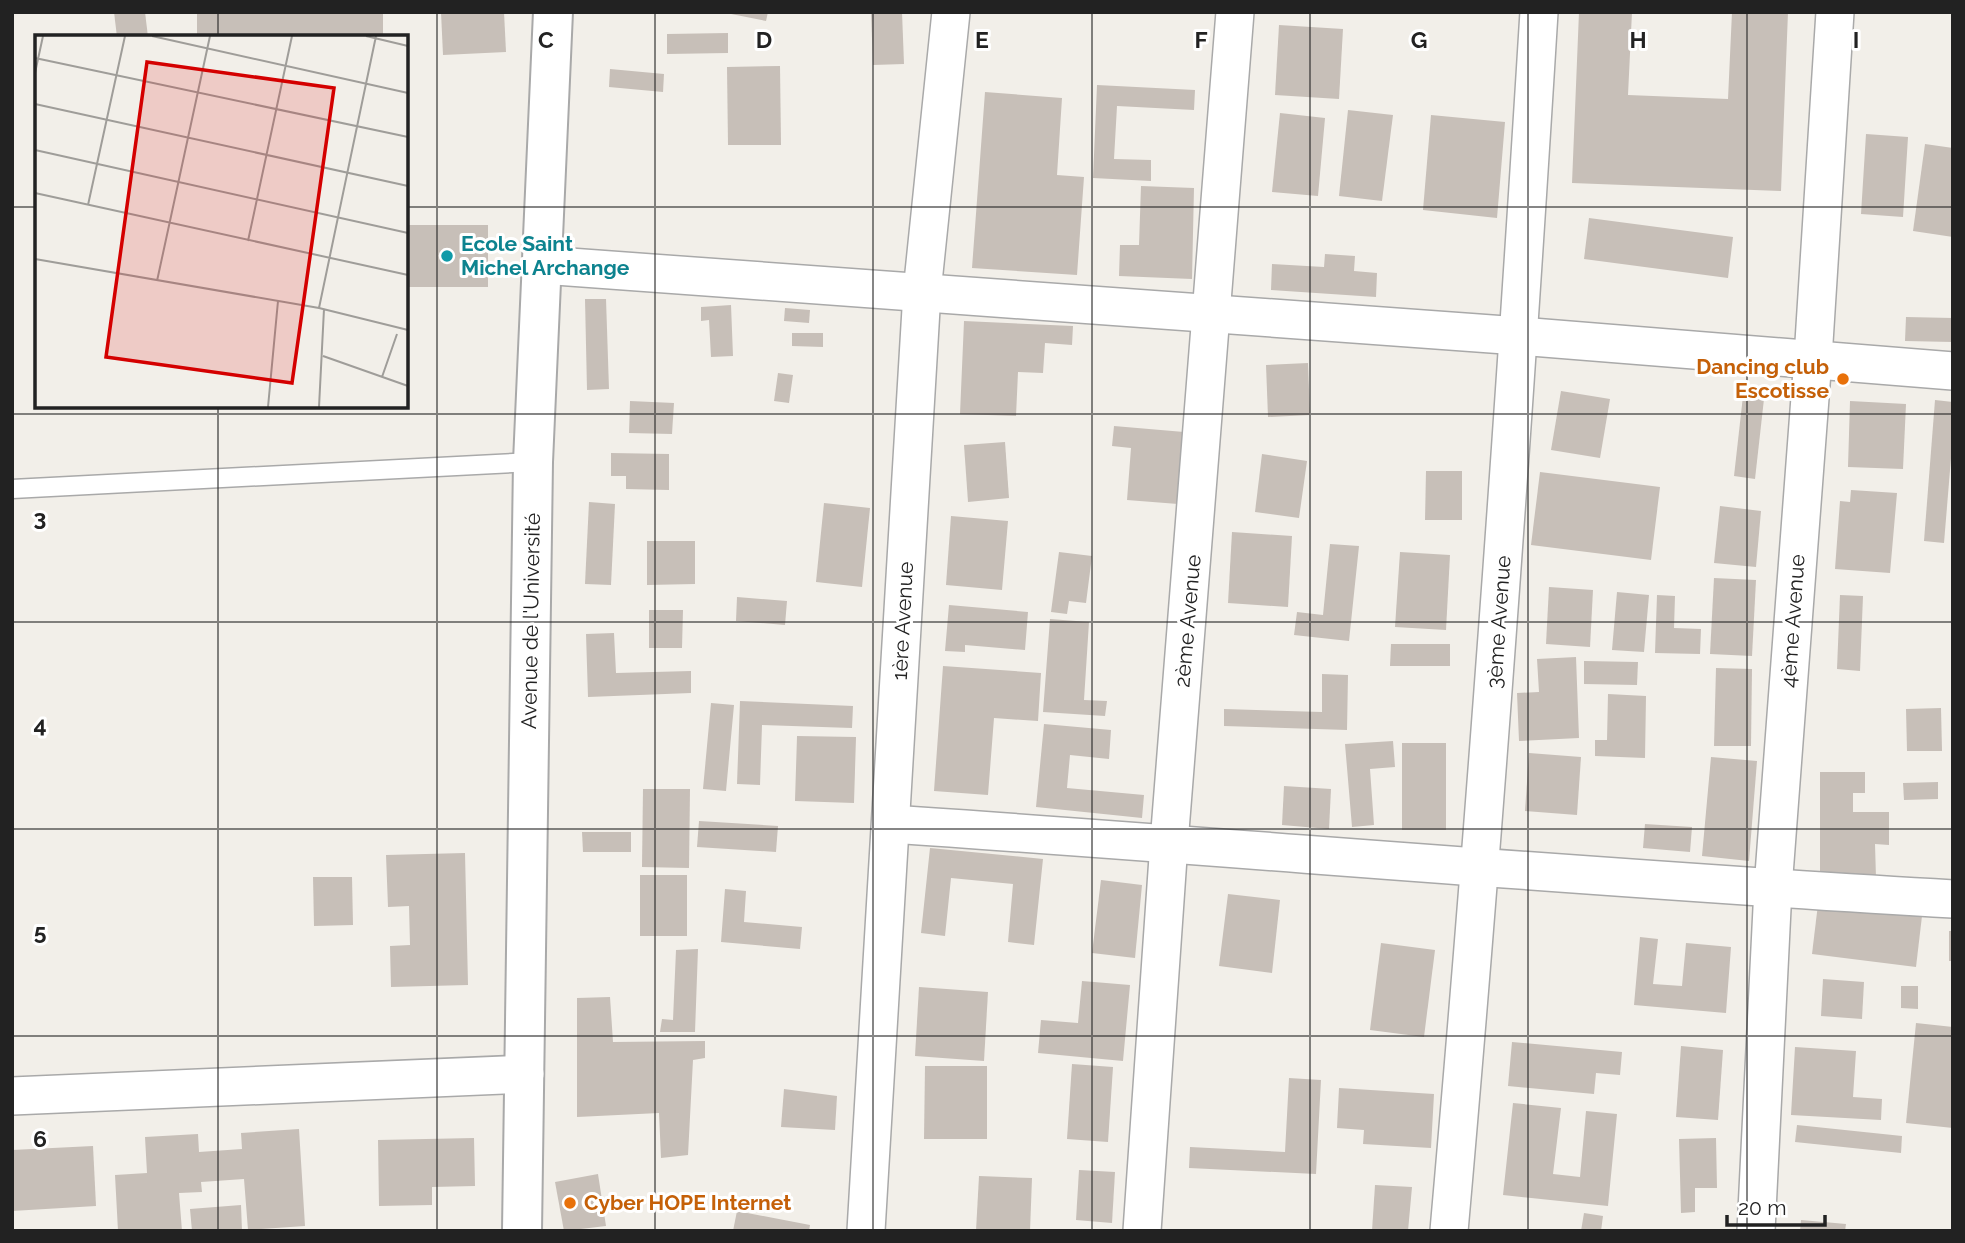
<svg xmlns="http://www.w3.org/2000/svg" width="1965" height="1243" font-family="Raleway,sans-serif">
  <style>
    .building { fill: #c7bfb8 }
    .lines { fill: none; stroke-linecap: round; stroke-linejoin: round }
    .service-casing { stroke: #a9a9a9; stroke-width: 21 }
    .minor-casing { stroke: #a9a9a9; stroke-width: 40 }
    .tertiary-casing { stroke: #a9a9a9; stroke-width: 42 }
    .service { stroke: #fff; stroke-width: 18 }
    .minor { stroke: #fff; stroke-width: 37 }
    .tertiary { stroke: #fff; stroke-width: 38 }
    .grid { fill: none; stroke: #222; stroke-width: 2; stroke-opacity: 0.55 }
    .culture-dot { fill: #0f9aa8; stroke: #fff; stroke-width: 2.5 }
    .food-dot { fill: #e8710a; stroke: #fff; stroke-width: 2.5 }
    .labels { text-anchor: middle; stroke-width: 6; stroke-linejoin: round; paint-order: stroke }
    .culture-label { font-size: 21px; font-weight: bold; fill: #0d838f; stroke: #fff; text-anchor: start }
    .food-label { font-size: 21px; font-weight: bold; fill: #c56008; stroke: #fff; text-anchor: end }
    .street-label { font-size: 21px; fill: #222; stroke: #fff }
    .inset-road { fill: none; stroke: #9f9d99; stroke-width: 2 }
    .view { fill: #d40000; fill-opacity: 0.15; stroke: #d40000; stroke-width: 3.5 }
    .inset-edge { fill: none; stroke: #222; stroke-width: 3.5 }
    .grid-label { font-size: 23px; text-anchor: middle; font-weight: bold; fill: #222; stroke: #fff; stroke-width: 6; stroke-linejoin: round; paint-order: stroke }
  </style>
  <rect width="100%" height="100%" fill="#f2efe9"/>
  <g class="building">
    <polygon points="114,12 145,12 148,37 117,37"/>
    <rect x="197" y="12" width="186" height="25"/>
    <polygon points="441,12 504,12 506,52 443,55"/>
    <polygon points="721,12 768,12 766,21"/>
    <polygon points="871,12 902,12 904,64 873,65"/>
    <polygon points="1579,12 1632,12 1628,95 1728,99 1732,12 1788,12 1781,191 1572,183"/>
    <polygon points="1279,25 1343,29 1339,99 1275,95"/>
    <polygon points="728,33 728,53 667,54 667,34"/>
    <polygon points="780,66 781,145 728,145 727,67"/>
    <polygon points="610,69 664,74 663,92 609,87"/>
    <polygon points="1097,85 1195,90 1194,110 1117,106 1114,159 1151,160 1151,181 1093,178"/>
    <polygon points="985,92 1062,98 1057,175 1084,177 1077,275 972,268"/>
    <polygon points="1348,110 1393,115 1382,201 1339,196"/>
    <polygon points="1280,113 1325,118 1318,196 1272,192"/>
    <polygon points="1431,115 1505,122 1497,218 1423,210"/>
    <polygon points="1866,134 1908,137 1903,217 1861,214"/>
    <polygon points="1925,144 1953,148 1953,237 1913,231"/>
    <polygon points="1141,186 1194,188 1192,279 1119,276 1120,245 1139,245"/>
    <polygon points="1589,218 1733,237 1728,278 1584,259"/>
    <rect x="406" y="225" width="82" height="62"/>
    <polygon points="1325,254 1355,256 1354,271 1377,273 1376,297 1271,290 1272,264 1324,267"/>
    <polygon points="585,299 606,299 609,389 587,390"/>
    <polygon points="731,305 733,356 711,357 709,320 701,321 701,307"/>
    <polygon points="785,308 810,310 809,323 784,321"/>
    <polygon points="1906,317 1953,318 1953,342 1905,341"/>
    <polygon points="964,321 1073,326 1072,345 1045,343 1043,373 1018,372 1016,416 960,414"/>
    <polygon points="792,333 823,333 823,347 792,346"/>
    <polygon points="1308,363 1310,415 1268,417 1266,365"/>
    <polygon points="778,373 793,375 789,403 774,401"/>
    <polygon points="1744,387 1765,390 1755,479 1734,476"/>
    <polygon points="1561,391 1610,399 1600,458 1551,450"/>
    <polygon points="1935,400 1953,402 1953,434 1944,543 1924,541"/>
    <polygon points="630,401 674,403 672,434 629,433"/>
    <polygon points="1850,401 1906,404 1903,469 1848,467"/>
    <polygon points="1114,426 1184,432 1178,504 1127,500 1131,448 1112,446"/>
    <polygon points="1005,442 1009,498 968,502 964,445"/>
    <polygon points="611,453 669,454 669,490 626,489 626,476 611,476"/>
    <polygon points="1262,454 1307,461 1299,518 1255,512"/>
    <polygon points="1426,471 1462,471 1462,520 1425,520"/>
    <polygon points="1540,472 1660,487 1651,560 1531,545"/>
    <polygon points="1851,490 1897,493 1890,573 1835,569 1840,501 1850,502"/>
    <polygon points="589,502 615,504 611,585 585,584"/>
    <polygon points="824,503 870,508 862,587 816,582"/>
    <polygon points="1720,506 1761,511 1756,567 1714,563"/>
    <polygon points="951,516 1008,521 1002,590 946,585"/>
    <polygon points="1232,532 1292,536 1288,607 1228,603"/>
    <polygon points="647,541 695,541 695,584 647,585"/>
    <polygon points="1330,544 1359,546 1349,641 1294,635 1297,612 1323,615"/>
    <polygon points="1059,552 1092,556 1086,603 1069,601 1067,614 1051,612"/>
    <polygon points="1400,552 1450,555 1446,630 1395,627"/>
    <polygon points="1714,578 1756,580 1752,656 1710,654"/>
    <polygon points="1549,587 1593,590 1590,647 1546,644"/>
    <polygon points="1617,592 1649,595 1644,652 1612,650"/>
    <polygon points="1657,595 1675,596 1674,628 1701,629 1700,654 1655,653"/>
    <polygon points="1840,595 1863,596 1860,671 1837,669"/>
    <polygon points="737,597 787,601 785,625 736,621"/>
    <polygon points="949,605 1028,612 1025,650 965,645 965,652 945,651"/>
    <polygon points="649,610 683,610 682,648 649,648"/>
    <polygon points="1050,619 1089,622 1084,700 1107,701 1105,716 1043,712"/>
    <polygon points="614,633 616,673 691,671 691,693 588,697 586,634"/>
    <polygon points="1391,644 1450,644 1450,666 1390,666"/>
    <polygon points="1576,657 1579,738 1519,741 1517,693 1539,692 1537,659"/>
    <polygon points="1584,661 1638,662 1637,685 1584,684"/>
    <polygon points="943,666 1041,673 1038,721 994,718 988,795 934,791"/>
    <polygon points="1716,668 1752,669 1751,746 1714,746"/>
    <polygon points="1322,674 1348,675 1347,730 1224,726 1224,709 1322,712"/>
    <polygon points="1608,694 1646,696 1645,758 1595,756 1595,740 1607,740"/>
    <polygon points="740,701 853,706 852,728 762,725 760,785 737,784"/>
    <polygon points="711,703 734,705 726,791 703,789"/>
    <polygon points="1941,708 1942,751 1907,751 1906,709"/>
    <polygon points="1044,724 1111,730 1109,759 1070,755 1067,788 1144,795 1142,818 1036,807"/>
    <polygon points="797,736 856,737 854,803 795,801"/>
    <polygon points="1393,741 1395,767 1370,769 1374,825 1352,827 1345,744"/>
    <rect x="1402" y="743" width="44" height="87"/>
    <polygon points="1529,753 1581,757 1577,815 1525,811"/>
    <polygon points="1711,757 1757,761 1749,861 1702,856"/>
    <polygon points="1820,772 1865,772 1865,793 1853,793 1853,812 1889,812 1889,845 1875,844 1876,878 1820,878"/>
    <polygon points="1938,782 1938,799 1904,800 1903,783"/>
    <polygon points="1284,786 1331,789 1329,829 1282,825"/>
    <polygon points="643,789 690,789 689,868 642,867"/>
    <polygon points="699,821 778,826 776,852 697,847"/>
    <polygon points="1645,824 1692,827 1690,852 1643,848"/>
    <polygon points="582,832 631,832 631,852 583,852"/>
    <polygon points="930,848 1043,859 1034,945 1008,942 1013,884 951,878 945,936 921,933"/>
    <polygon points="465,853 468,985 391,987 390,946 410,945 409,906 388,907 386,855"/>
    <rect x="640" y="875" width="47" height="61"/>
    <polygon points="313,877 352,877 353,925 314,926"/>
    <polygon points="1101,880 1142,885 1135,958 1092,953"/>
    <polygon points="725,889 746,891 744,922 802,927 800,949 721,942"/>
    <polygon points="1228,894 1280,900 1272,973 1219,966"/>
    <polygon points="1818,904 1922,916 1916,967 1812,954"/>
    <rect x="1949" y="931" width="4" height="30"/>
    <polygon points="1640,937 1658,939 1653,984 1682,986 1686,943 1731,947 1726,1013 1634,1005"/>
    <polygon points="1381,943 1435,950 1424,1037 1370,1030"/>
    <polygon points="698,949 695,1032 660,1032 662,1019 673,1020 676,950"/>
    <polygon points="1823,979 1864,982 1862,1019 1821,1016"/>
    <polygon points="1082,981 1130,985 1123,1061 1038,1053 1041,1020 1078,1023"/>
    <polygon points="1901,986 1918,986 1918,1009 1901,1008"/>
    <polygon points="919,987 988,992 984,1061 915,1056"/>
    <polygon points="610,997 613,1042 705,1041 705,1058 693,1060 688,1155 661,1158 659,1113 577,1117 577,998"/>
    <polygon points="1916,1023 1953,1027 1953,1128 1906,1123"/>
    <polygon points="1512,1042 1622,1052 1620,1075 1596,1073 1594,1094 1508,1086"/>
    <polygon points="1681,1046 1723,1050 1718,1120 1676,1117"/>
    <polygon points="1795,1047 1856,1051 1853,1097 1882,1099 1881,1120 1791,1115"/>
    <polygon points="1072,1064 1113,1067 1108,1142 1067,1139"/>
    <polygon points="925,1066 987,1066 987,1139 924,1139"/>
    <polygon points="1289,1078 1321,1080 1316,1174 1189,1168 1190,1147 1285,1152"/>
    <polygon points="1339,1088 1434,1094 1431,1148 1363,1144 1364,1130 1337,1128"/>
    <polygon points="784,1089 837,1096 835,1130 781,1127"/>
    <polygon points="1513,1103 1561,1108 1553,1174 1580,1177 1586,1111 1617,1114 1608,1206 1503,1195"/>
    <polygon points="1797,1125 1902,1136 1901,1153 1795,1142"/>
    <polygon points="299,1129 305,1226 248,1230 244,1179 201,1182 202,1192 179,1193 182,1231 118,1231 115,1175 147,1173 145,1137 198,1134 199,1152 242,1149 241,1133"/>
    <polygon points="474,1138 475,1186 432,1187 432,1205 379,1206 378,1140"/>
    <polygon points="1716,1138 1717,1188 1695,1188 1695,1212 1681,1213 1679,1139"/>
    <polygon points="93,1146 96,1206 12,1211 12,1150"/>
    <polygon points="1079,1170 1115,1172 1112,1223 1076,1220"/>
    <polygon points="598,1174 606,1226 564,1231 555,1182"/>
    <polygon points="979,1176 1032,1178 1030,1231 976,1231"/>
    <polygon points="1375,1185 1412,1187 1408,1231 1372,1231"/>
    <polygon points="241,1205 242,1231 192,1231 190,1209"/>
    <polygon points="737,1211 810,1225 809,1231 733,1231"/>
    <polygon points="1584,1213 1603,1216 1601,1231 1581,1231"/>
    <polygon points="1801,1220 1846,1224 1845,1231 1800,1231"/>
  </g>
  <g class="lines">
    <g class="service-casing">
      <polyline id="service" points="12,489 533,462"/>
    </g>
    <g class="minor-casing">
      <g id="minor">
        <polyline points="542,265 1519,336 1953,371"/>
        <path d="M892,824C1246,848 1599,879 1953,899"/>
        <polyline points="12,1096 525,1074"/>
        <polyline points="866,1231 922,292 951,12"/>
        <polyline points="1142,1231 1169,843 1235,12"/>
        <path d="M1449,1231C1485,825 1514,419 1539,12"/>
        <polyline points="1756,1231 1773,888 1813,358 1835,12"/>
      </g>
    </g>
    <g class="tertiary-casing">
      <polyline id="tertiary" points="522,1231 533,462 553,12"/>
    </g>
    <use href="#service" class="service"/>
    <use href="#minor" class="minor"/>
    <use href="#tertiary" class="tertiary"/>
  </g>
  <path class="grid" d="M218,12V37M437,12V1231M655,12V1231M873,12V1231M1092,12V1231M1310,12V1231M1528,12V1231M1747,12V1231M12,207H37M406,207H1953M218,406V1231M12,414H1953M12,622H1953M12,829H1953M12,1036H1953"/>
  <circle class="culture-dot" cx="447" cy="256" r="7"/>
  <g class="food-dot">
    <circle cx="1843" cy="379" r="7"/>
    <circle cx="570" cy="1203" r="7"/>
  </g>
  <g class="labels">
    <g class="culture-label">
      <text x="461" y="251">Ecole Saint<tspan x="461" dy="24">Michel Archange</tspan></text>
    </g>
    <g class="food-label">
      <text x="1829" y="374">Dancing club<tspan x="1829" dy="24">Escotisse</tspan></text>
      <text x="584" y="1210" text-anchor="start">Cyber HOPE Internet</text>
    </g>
    <g class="street-label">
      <text transform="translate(531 621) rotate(-89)" y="7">Avenue de l'Université</text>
      <text transform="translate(903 621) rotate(-87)" y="7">1ère Avenue</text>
      <text transform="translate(1188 621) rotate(-85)" y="7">2ème Avenue</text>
      <text transform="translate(1793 621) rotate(-86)" y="7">4ème Avenue</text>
      <text transform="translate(1499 622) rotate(-86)" y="7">3ème Avenue</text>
    </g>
  </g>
  <g transform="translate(35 35)">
    <rect width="373" height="373" fill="#f2efe9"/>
    <path class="inset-road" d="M117,1L373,58M331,1L373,11M0,23L373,102M0,38L8,1M0,69L373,151M0,115L373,198M0,158L373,240M53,170L90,1M213,206L257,1M0,224L284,273L373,295M122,246L175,1M284,273L341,1M288,321L373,351M347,342L362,299M233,372L243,266M284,372L289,274"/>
    <path class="view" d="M112,27L299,53L257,348L71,322Z"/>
    <rect width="373" height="373" class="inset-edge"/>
  </g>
  <g class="grid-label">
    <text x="546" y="48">C</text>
    <text x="764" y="48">D</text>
    <text x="982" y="48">E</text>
    <text x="1201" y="48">F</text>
    <text x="1419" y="48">G</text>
    <text x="1638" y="48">H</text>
    <text x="1856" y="48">I</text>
    <text x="40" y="526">3</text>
    <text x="40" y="733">4</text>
    <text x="40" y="940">5</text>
    <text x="40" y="1147">6</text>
  </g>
  <rect width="1965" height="1243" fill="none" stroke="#222222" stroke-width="28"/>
  <path d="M1727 1215v10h98v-10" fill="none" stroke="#222222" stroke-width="3.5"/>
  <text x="1738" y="1215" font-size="21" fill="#222222" stroke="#ffffff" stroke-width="5" paint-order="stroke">20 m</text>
</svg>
